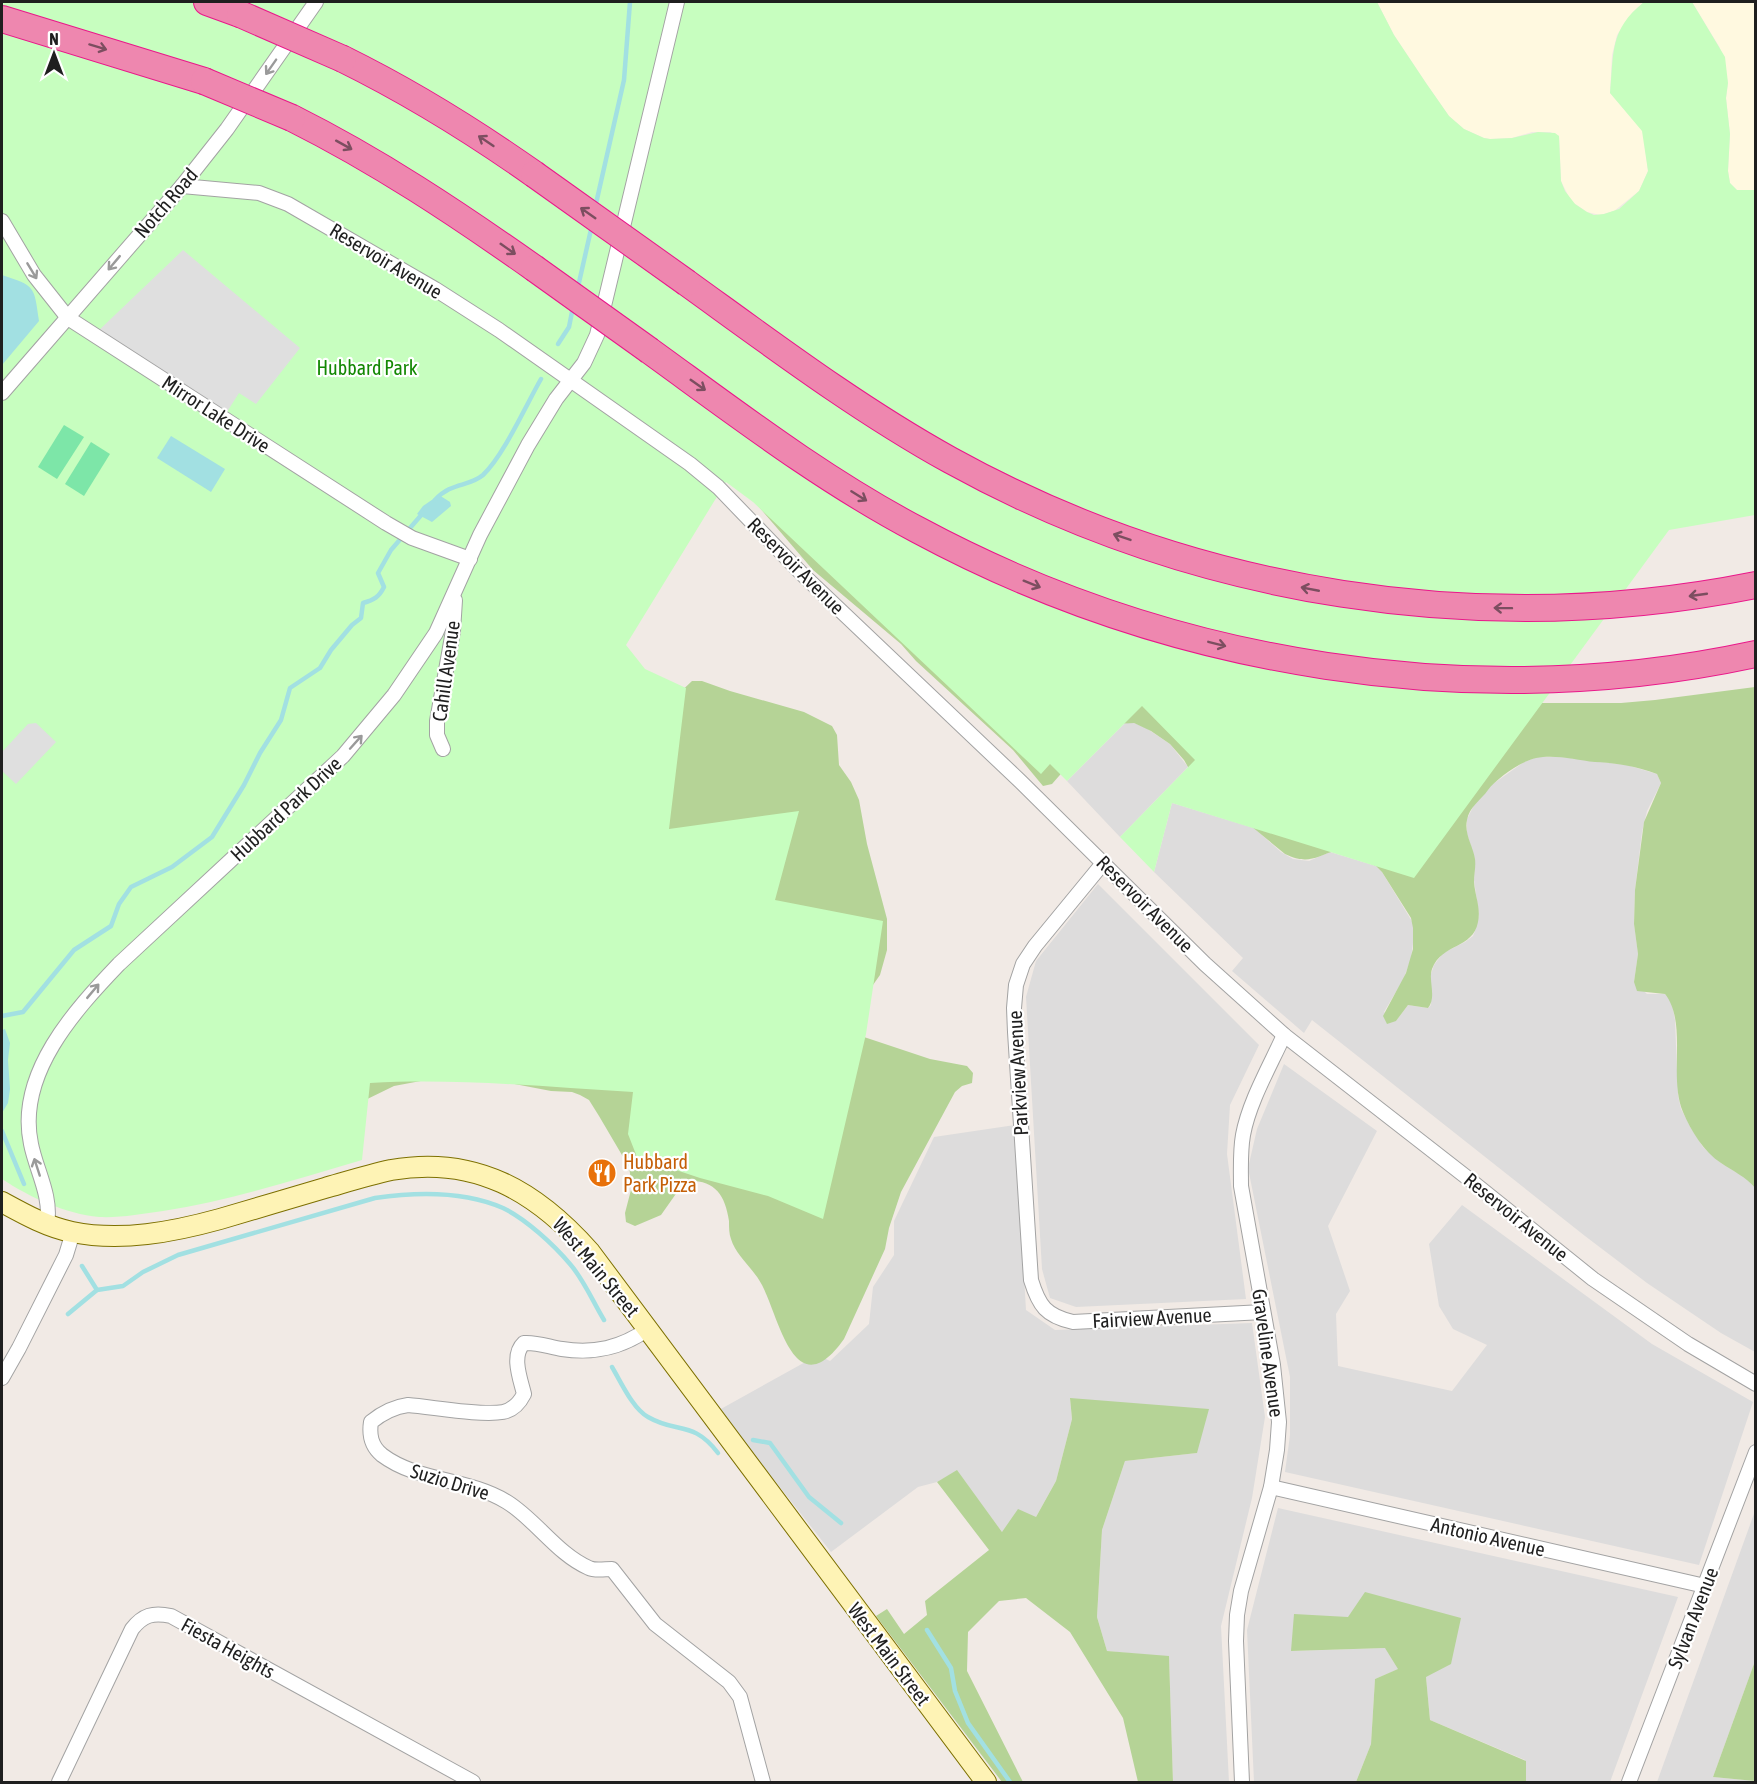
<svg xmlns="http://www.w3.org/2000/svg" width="1757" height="1784" font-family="'Asap Condensed',sans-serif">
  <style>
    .residential { fill: #dddcdc }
    .education { fill: #fff9e0 }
    .forest { fill: #b5d396 }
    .park { fill: #c7febf }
    .pitch { fill: #7de6a8 }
    .parking { fill: #dfdfdf }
    .water { fill: #a2e0e2 }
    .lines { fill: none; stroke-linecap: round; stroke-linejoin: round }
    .stream { stroke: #a2e0e2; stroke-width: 4.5 }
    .street-casing { stroke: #a3a3a3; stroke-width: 16 }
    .secondary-casing { stroke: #7d7000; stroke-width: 22 }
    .highway-casing { stroke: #e9188a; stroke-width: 28 }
    .street { stroke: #fff; stroke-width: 14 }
    .secondary { stroke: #fef3b5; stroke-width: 20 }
    .highway { stroke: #ee87af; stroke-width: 26 }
    .highway-bridge-casing { stroke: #e9188a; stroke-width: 28; stroke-linecap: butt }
    .highway-bridge { stroke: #ee87af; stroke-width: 26 }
    .oneway { stroke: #7c4e60 }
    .oneway2 { stroke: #9a9a9a }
    .labels { text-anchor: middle; stroke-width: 4.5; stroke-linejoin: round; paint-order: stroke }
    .street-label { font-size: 20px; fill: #1f1f1f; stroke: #fff }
    .park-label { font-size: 20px; fill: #138803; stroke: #fff }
    .food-label { font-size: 20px; fill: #c56008; stroke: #fff; text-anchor: start }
  </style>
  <rect width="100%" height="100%" fill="#f1eae5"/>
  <g class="residential">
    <polygon points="1127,723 1134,723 1146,728 1170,744 1188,767 1120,837 1067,781 1124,724"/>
    <polygon points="1537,757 1562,757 1627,765 1657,774 1661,783 1647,811 1642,832 1635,890 1634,924 1638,954 1634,982 1647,994 1665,994 1672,1002 1675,1020 1678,1096 1681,1109 1691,1128 1703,1147 1721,1163 1746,1178 1755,1188 1755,1352 1721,1333 1647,1283 1585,1236 1312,1020 1304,1033 1232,971 1243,958 1154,872 1172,803 1254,828 1281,852 1293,859 1309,861 1330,852 1376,866 1382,872 1413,923 1413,943 1411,959 1403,980 1384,1012 1396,1021 1408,1005 1428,1008 1431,1005 1431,974 1434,965 1443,953 1465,942 1473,936 1475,931 1479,916 1474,880 1475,860 1467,834 1467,819 1474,805 1490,786 1524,762"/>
    <polygon points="1098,884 1259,1045 1230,1105 1227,1154 1246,1299 1076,1307 1050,1298 1042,1269 1026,997 1036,961"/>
    <polygon points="1284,1064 1377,1131 1328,1226 1350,1291 1336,1314 1338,1366 1452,1391 1487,1345 1453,1329 1439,1306 1429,1244 1462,1205 1652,1344 1753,1402 1699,1565 1285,1472 1290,1435 1290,1377 1248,1168 1257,1129"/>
    <polygon points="1015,1125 1026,1310 1055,1330 1252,1323 1265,1417 1252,1498 1221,1626 1229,1782 1173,1782 1169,1657 1107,1651 1097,1617 1102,1530 1125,1461 1197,1453 1070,1399 1072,1419 1056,1481 1036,1517 1002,1532 957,1471 937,1482 918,1487 831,1552 719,1410 818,1355 830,1361 869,1324 873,1287 894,1255 894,1221 934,1137"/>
    <polygon points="1278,1508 1678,1597 1610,1782 1526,1782 1525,1760 1430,1720 1426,1677 1348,1617 1292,1651 1386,1648 1399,1669 1375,1679 1371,1744 1356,1782 1254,1782 1247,1630"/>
    <polygon points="1755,1511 1755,1661 1713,1777 1755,1781 1755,1782 1657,1782"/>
  </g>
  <g class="education">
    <polygon points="1377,2 1644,2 1632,13 1617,35 1612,55 1610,93 1643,131 1648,171 1639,191 1614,211 1600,215 1587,212 1571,201 1561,181 1559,136 1550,132 1532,132 1512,138 1490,139 1484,138 1464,129 1449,116 1426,83 1394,35"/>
    <polygon points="1692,2 1755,2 1755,190 1737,190 1730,183 1728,171 1730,134 1726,98 1728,83 1720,48"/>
  </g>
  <g class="forest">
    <path d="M747,493L1459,703H1621L1655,700L1755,687V1188C1746,1177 1733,1171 1721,1163C1704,1152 1691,1131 1683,1112C1668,1077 1688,1023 1665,994L1637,991L1634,982L1638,954L1634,924L1635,890L1644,822L1661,783L1657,774C1636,766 1617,763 1595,762C1576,760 1555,754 1536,758C1521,761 1496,779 1488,790C1481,800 1469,807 1467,820C1464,834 1473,846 1475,859C1476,867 1474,874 1474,882C1475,896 1481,908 1478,922C1473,949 1442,943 1432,969C1428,981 1437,997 1428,1008L1408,1005L1396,1021L1387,1024L1383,1016L1406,973L1413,949V928L1411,918L1382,872L1376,866L1337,850C1315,857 1308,865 1285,854L1196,781L1184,760L1170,744L1151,731L1134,723L1116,724L1066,768L1052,784L1043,786L1013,750L916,661L901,644L813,570Z"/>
    <path d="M692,681H702L730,691L804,712L832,726L837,735L839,765L851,782L859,800L867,844L887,919V950L880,975L868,992L858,1035L930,1059L967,1066L973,1073L972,1083L962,1086L955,1092L901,1192L889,1228L885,1249L844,1339C795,1408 780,1320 762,1285C754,1269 736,1256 731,1239C729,1234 729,1227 729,1221C725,1194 714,1179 685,1181L661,1215L635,1226L626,1222L625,1213L632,1186L629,1167L599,1116L589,1100L580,1095L572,1092L551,1091L494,1080H426L394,1086L129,1215Z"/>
    <polygon points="1070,1398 1209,1409 1197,1453 1125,1461 1102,1530 1097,1617 1107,1651 1169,1656 1173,1782 1138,1782 1123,1718 1070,1632 1026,1598 999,1601 968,1632 967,1671 1023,1782 1002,1782 876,1616 887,1609 904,1634 927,1615 925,1601 989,1550 937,1482 957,1470 1002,1532 1018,1509 1036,1517 1056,1481 1072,1419"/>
    <polygon points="1365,1592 1461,1618 1451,1664 1426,1677 1430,1720 1526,1761 1526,1782 1356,1782 1371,1744 1375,1679 1398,1669 1385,1648 1291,1651 1294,1614 1348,1617"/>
    <polygon points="1755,1661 1755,1781 1713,1777"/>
  </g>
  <path class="park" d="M2,2H1377L1394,35L1426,83L1449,116L1464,129L1484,138L1490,139L1512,138L1538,132L1555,133L1559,136L1561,181L1565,191L1575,204L1587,212L1594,215L1604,214L1619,209L1639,191L1648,171L1642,131L1610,93C1614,53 1609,30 1644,2H1692L1725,57L1728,83L1726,98L1730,134L1728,171L1730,183L1737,190H1755V515L1669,530L1414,878L1172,803L1154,872L1120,837L1195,760L1142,706L1067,781L1050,764L1041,774L753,502L726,482L626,645L645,669L686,688L669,829L799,811L775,900L883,921L866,1034L823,1219L768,1196L700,1178L637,1157L628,1134L633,1092C545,1087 458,1078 370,1083L362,1160C296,1179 230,1201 163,1211C142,1214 120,1218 99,1217C66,1214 29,1197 2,1179Z"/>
  <g class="pitch">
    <polygon points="64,425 84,437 57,479 38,467"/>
    <polygon points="91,442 110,454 84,496 65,484"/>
  </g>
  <g class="parking">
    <polygon points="183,250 300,348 256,404 239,393 223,418 95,334"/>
    <polygon points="36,723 56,742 16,784 2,771 2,752 28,724"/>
  </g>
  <g class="water">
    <path d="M2,275C35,286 34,285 39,321L2,365Z"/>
    <polygon points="171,436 225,469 211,492 157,458"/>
    <polygon points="439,495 450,502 451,506 432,522 417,514 423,506"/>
    <polygon points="5,1029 10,1043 8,1060 10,1089 8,1103 2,1113 2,1030"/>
  </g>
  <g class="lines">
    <g class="stream">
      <polyline points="595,208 624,80 630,2"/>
      <polyline points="578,287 592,225"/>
      <polyline points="558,344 569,327 573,307"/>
      <path d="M435,500C451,482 469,487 483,475C504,455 526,405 541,379"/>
      <path d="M2,1016L23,1012L74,950L111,926L119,904L131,887L172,867L212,837L244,785L260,753L281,720L290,688L320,668L331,650L352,625L361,618L363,603C374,600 379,597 384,587L378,573L391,550L423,513"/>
      <polyline points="2,1131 24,1184"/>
      <polyline points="82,1266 97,1290"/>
      <path d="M68,1314L97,1290L123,1286L143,1272L178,1255L375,1198C416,1192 464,1191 503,1208C526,1219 554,1245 570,1264C584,1280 593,1302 604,1320"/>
      <path d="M612,1367C621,1382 633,1409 648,1417C677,1434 693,1420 718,1453"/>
      <polyline points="753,1440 770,1443 809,1497 841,1523"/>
      <polyline points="927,1630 951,1668 955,1691 968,1723 1010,1782"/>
    </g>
    <g class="street-casing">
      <g id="street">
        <polyline points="182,186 259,193 288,204 435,289 499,330 690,464 718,487 801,573 1021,782 1205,964 1284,1035 1465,1176 1593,1279 1688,1344 1756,1384"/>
        <polyline points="2,221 34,275 68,318 386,523 412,538 470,559"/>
        <polyline points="2,393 182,186 227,129 316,2"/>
        <polyline points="443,749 437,735 437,721 453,631 455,600"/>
        <path d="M1104,862L1035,946L1023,964L1016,985L1014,1008L1015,1032L1031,1280C1039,1306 1046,1316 1073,1322L1263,1312"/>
        <path d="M47,1224C52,1196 36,1170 31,1144C16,1074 75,1010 119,964L343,756L394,695L436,633L480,535L528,445L556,399L584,363L597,335L677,2"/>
        <path d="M648,1329C621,1348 594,1354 562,1349C549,1347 537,1342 524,1343C511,1355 520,1378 524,1394C520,1402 513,1410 503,1412C481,1416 433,1407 408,1405C393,1407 382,1413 371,1422C369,1435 371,1446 382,1455C418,1482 468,1478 507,1502C536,1520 557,1554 589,1568C595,1571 605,1569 612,1569L655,1624L729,1682L740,1697L763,1782"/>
        <polyline points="2,1378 19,1348 66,1255 73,1232"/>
        <polyline points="1271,1487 1705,1586"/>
        <path d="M59,1782L132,1629C143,1615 153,1612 171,1616L473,1782"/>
        <path d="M1242,1782L1236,1641L1237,1615L1241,1591L1271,1487L1277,1450L1279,1422L1273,1365L1241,1186C1241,1169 1240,1152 1243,1135C1249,1102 1270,1066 1284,1035"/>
        <polyline points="1629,1782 1756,1452"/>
      </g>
    </g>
    <g class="secondary-casing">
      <path id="secondary" d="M2,1202C24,1214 47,1227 72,1232C121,1242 173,1232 220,1219C255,1209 290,1198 325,1188C346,1182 368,1175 391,1170C475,1155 536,1191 590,1252L986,1782"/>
    </g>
    <g class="highway-casing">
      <g id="highway">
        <polyline points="207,2 240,14"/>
        <polyline points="2,19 204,81"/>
        <path d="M343,59C410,92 473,131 534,174"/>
        <path d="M292,118C378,161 456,213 534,268"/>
        <path d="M687,283C773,345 858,409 950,460C1194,595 1483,640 1756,585"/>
        <path d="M650,351C737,414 823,480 918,530C1171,666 1474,715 1756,654"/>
      </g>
    </g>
    <use href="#street" class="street"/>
    <use href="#secondary" class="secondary"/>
    <use href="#highway" class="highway"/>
    <g class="highway-bridge-casing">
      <g id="highway-bridge">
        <polyline points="240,14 343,59"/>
        <polyline points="204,81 292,118"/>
        <polyline points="534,174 687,283"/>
        <polyline points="534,268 650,351"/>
      </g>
    </g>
    <use href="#highway-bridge" class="highway-bridge"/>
  </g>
  <defs><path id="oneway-shaft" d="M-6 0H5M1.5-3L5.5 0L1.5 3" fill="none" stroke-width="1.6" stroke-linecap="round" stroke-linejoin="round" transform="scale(1.5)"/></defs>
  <g class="oneway">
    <use href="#oneway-shaft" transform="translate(98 47) rotate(17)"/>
    <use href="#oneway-shaft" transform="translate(486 141) rotate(-146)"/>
    <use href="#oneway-shaft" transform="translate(344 145) rotate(29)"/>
    <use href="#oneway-shaft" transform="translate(588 213) rotate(-145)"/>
    <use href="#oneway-shaft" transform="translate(508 249) rotate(35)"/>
    <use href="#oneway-shaft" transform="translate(698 385) rotate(35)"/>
    <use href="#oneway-shaft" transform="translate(859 496) rotate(32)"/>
    <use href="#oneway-shaft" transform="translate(1122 537) rotate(-161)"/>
    <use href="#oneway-shaft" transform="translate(1032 584) rotate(22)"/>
    <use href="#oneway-shaft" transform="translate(1310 589) rotate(-169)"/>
    <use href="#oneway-shaft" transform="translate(1698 595) rotate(172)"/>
    <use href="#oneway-shaft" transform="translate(1503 608) rotate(-179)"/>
    <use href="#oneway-shaft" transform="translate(1217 644) rotate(14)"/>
  </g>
  <g class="oneway2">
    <use href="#oneway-shaft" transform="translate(271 67) rotate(125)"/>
    <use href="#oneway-shaft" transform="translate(114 263) rotate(130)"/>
    <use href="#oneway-shaft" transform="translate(32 271) rotate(59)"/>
    <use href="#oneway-shaft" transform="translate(356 742) rotate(-48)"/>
    <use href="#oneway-shaft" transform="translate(93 991) rotate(-50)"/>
    <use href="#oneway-shaft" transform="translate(37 1167) rotate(-108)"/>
  </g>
  <defs>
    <g id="restaurant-disc" transform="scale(1.5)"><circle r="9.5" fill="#e8710a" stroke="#fff"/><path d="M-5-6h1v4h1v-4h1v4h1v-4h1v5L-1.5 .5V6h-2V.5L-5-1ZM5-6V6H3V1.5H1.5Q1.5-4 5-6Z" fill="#fff"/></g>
  </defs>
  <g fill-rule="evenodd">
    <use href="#restaurant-disc" x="602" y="1173"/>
  </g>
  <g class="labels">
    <g class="street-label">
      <text transform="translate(166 203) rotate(-49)" y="7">Notch Road</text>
      <text transform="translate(386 261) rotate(31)" y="7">Reservoir Avenue</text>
      <text transform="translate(216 414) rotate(33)" y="7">Mirror Lake Drive</text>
      <text transform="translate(796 566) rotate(45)" y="7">Reservoir Avenue</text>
      <text transform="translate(446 671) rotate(-82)" y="7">Cahill Avenue</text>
      <text transform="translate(286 809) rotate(-43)" y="7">Hubbard Park Drive</text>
      <text transform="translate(1145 904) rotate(45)" y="7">Reservoir Avenue</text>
      <text transform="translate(1018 1073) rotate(-93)" y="7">Parkview Avenue</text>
      <text transform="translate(1516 1217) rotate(39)" y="7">Reservoir Avenue</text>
      <text transform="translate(596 1267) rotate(50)" y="7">West Main Street</text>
      <text transform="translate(1152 1318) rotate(-3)" y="7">Fairview Avenue</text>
      <text transform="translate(1268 1353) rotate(82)" y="7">Graveline Avenue</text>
      <text transform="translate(450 1482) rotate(17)" y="7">Suzio Drive</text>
      <text transform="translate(1488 1537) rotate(13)" y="7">Antonio Avenue</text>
      <text transform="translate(1693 1618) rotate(-69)" y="7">Sylvan Avenue</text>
      <text transform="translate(228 1648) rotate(29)" y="7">Fiesta Heights</text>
      <text transform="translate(889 1654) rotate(53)" y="7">West Main Street</text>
    </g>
    <g class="park-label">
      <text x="367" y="375">Hubbard Park</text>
    </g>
    <g class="food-label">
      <text x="623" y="1169">Hubbard<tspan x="623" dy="23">Park Pizza</tspan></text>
    </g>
  </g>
  <rect width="1757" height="1784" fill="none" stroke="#1f1f1f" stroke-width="6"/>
  <g transform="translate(54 54)" stroke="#ffffff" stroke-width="4.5" paint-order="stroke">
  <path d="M0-4.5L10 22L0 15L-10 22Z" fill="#1f1f1f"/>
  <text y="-9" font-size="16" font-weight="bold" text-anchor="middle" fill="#1f1f1f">N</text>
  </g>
</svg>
